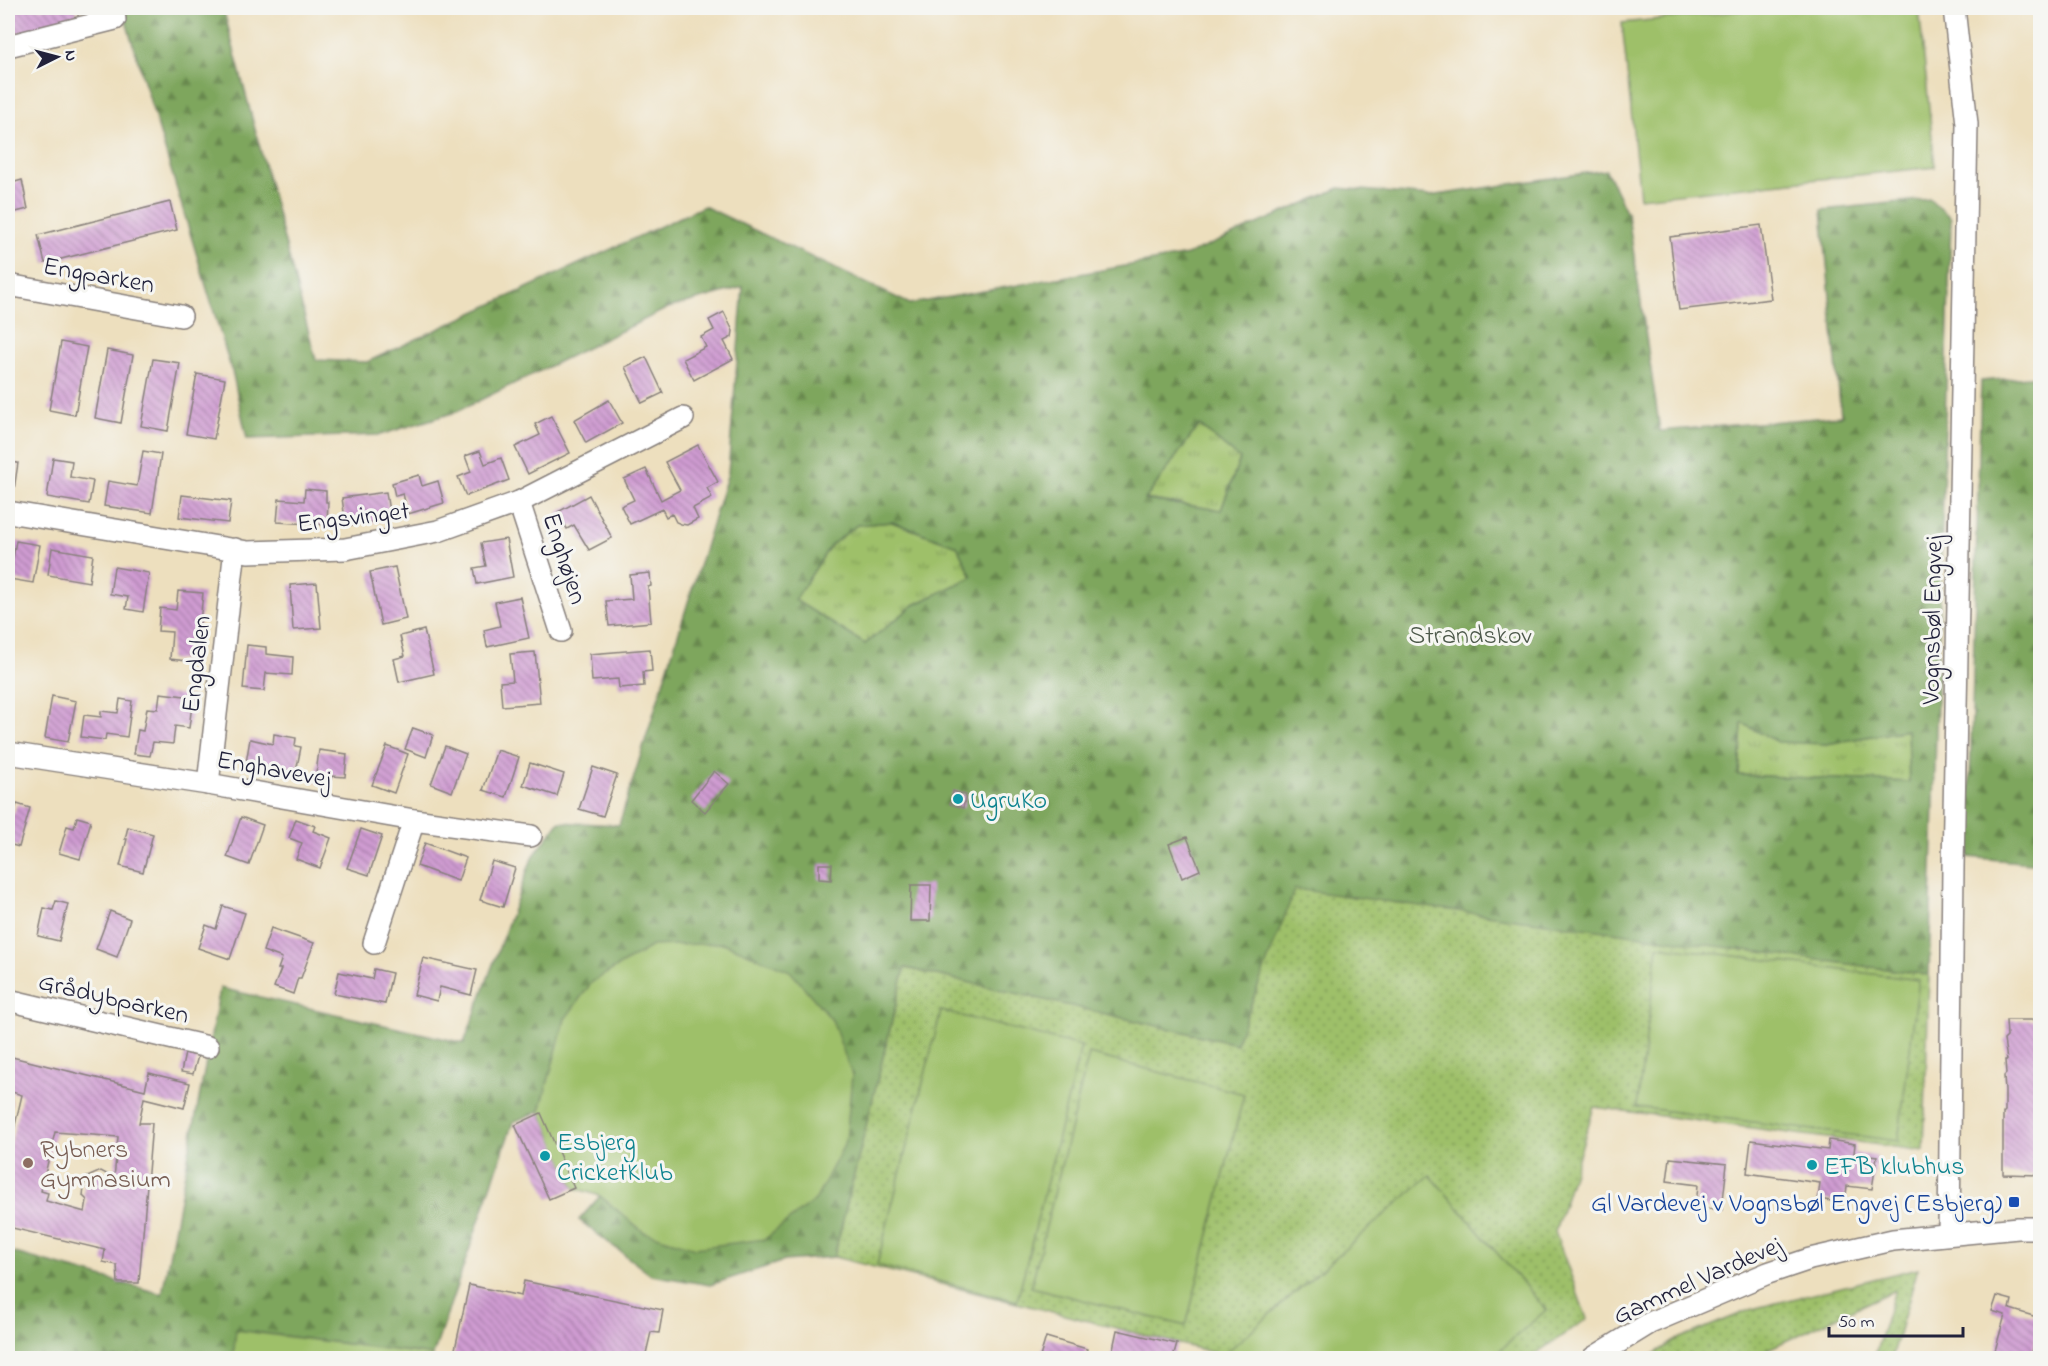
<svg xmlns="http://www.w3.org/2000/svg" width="2048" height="1366" font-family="'Indie Flower',sans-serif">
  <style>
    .grass { fill: url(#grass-tufts); stroke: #607152; stroke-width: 1.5 }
    .forest { fill: url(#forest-firs); stroke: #50644c; stroke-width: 1.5; fill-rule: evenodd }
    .park { fill: url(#park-dots); stroke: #607152; stroke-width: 1.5 }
    .garden { fill: #9ec069; stroke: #607152; stroke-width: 1.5 }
    .building { fill: url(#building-back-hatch); fill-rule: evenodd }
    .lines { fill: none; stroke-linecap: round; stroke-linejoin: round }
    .minor-casing { stroke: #88807c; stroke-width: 24 }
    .minor { stroke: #fff; stroke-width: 21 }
    .culture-dot { fill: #0f9aa8; stroke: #f6f6f2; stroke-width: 2 }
    .education-dot { fill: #8d6e63; stroke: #f6f6f2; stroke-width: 2 }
    .transit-dot { fill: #1a4fb4; stroke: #f6f6f2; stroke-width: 2 }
    .labels { text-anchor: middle; stroke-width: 6; stroke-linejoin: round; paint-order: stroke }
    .street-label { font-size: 26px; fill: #22223b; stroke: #f6f6f2 }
    .park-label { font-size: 26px; fill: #4d594b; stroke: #f6f6f2 }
    .culture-label { font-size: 26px; fill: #0d838f; stroke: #f6f6f2; text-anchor: start }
    .education-label { font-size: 26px; fill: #785e54; stroke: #f6f6f2; text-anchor: start }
    .transit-label { font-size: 26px; fill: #164399; stroke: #f6f6f2; text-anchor: end }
  </style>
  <defs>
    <pattern id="grass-tufts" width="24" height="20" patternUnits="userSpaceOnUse" patternTransform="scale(1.5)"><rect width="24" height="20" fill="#9ec069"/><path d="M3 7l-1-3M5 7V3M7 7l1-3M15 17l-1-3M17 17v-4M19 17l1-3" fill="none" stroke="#809c58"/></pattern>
    <pattern id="forest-firs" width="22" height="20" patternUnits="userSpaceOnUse" patternTransform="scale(1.5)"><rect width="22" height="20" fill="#7ea65d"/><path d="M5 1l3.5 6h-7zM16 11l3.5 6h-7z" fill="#67874e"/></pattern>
    <pattern id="park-dots" width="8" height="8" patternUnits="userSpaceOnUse" patternTransform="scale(1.5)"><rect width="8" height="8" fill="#9ec069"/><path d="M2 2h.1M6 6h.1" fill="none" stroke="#809c58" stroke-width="1.8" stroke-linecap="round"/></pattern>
    <pattern id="building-back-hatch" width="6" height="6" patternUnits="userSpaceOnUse" patternTransform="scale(1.5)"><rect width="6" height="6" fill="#cf9bd1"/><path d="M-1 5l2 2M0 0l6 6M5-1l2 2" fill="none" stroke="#a87eab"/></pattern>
  </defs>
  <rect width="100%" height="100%" fill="#f6f6f2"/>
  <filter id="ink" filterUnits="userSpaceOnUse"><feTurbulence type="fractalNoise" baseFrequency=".0167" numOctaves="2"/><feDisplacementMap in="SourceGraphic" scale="12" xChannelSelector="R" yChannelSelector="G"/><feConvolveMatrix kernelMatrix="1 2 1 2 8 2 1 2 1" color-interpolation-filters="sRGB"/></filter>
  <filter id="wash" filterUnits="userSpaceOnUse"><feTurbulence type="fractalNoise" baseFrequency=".008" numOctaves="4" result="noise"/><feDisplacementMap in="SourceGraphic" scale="24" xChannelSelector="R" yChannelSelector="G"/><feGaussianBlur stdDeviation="1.35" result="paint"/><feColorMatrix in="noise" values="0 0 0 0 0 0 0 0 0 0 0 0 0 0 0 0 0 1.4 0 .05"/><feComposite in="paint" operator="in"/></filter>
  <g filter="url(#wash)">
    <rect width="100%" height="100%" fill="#eddfbe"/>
    <g class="grass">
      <polygon points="1199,425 1240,459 1221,510 1145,499"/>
      <polygon points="892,522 957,546 972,577 914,605 865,644 794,601 830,546 857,525"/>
      <polygon points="1742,723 1826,744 1907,730 1909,782 1739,775"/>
    </g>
    <g class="forest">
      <path d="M122,8H223L316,360L367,362L704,206L910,304L1187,255L1339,188L1430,196L1606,170L1628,215L1660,431L1841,416L1822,210L1930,199L1951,218L1929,975L1295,890L1236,1044L905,968L834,1257L784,1261L710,1285L651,1275L579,1220L600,1196L644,1232L565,1019L540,1111L513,1122L433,1355L237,1330L233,1358H8V1251L162,1294L220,988L464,1043L532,858L559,822L619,825L728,473L743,287L668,308L456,412L380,435L247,439L233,375ZM1199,425L1240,459L1221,510L1145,500ZM892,522L957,546L972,577L914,605L865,644L795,600L830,546L857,525ZM1742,723L1777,742L1826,744L1907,730L1909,782L1739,775Z"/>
      <polygon points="2040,376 2040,864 1968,857 1981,381"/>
    </g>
    <g class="park">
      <polygon points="1295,889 1929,975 1924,1151 1594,1107 1555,1232 1587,1319 1529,1358 1219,1358 1215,1353 834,1257 905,968 1236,1044"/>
      <polygon points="1918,1268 1892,1358 1874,1358 1895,1290 1749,1358 1647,1358 1680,1338 1752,1309"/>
    </g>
    <g class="garden">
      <polygon points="1767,8 1919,8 1935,167 1640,198 1622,23"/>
      <polygon points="723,943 790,971 832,1020 852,1075 846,1141 816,1199 765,1239 695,1248 644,1232 600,1196 574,1188 540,1111 565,1019 592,982 652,946"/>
      <polygon points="1658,946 1919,980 1898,1141 1637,1107"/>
      <polygon points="941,1011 1081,1046 1017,1301 877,1265"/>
      <polygon points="1089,1054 1244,1094 1186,1326 1031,1287"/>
      <polygon points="1430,1175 1546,1310 1491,1358 1223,1358 1221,1357"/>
      <polygon points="236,1330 433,1355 433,1358 233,1358"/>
    </g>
    <g id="blocks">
      <g class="building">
        <polygon points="8,8 76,8 79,19 8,36"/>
        <polygon points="22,180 28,209 8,214 8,184"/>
        <polygon points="170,202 177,230 45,263 38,235"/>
        <polygon points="1761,225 1771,299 1679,310 1670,237"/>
        <polygon points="724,312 733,331 732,337 724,341 733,359 694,380 683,359 706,347 701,337 714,330 709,320"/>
        <polygon points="61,342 87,347 75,415 49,410"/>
        <polygon points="107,350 133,355 121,423 95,418"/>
        <polygon points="646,357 663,393 642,403 625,367"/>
        <polygon points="153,359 180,363 168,431 141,426"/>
        <polygon points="197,374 225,379 214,439 186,434"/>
        <polygon points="609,400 622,423 586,443 574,420"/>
        <polygon points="551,416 570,453 528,474 515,447 540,435 535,424"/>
        <polygon points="698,445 718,482 707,488 712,498 693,508 698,519 687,525 681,524 676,522 672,514 666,517 662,509 630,524 621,506 634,500 624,479 646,469 661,500 680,490 665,462"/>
        <polygon points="143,451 161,454 152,513 104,506 108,481 137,486"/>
        <polygon points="480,451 485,464 501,458 509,480 466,496 458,477 471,472 465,456"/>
        <polygon points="53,458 72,461 70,477 93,481 89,504 47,497"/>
        <polygon points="8,462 18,463 14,490 8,489"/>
        <polygon points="419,475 422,486 438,481 444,503 408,514 403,494 395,496 392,483"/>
        <polygon points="305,489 326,491 326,502 328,502 327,525 277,522 279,499 304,501"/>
        <polygon points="386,492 390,519 346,526 342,498"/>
        <polygon points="182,495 231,501 228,523 179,517"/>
        <polygon points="589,495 612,538 589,550 574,525 567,529 558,512"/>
        <polygon points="506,539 513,577 477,584 474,568 486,566 481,543"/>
        <polygon points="16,541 40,545 33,583 9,579"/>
        <polygon points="52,548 93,555 89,582 48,575"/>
        <polygon points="114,567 149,573 143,612 126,609 128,597 110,594"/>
        <polygon points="395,567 406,619 381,625 370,572"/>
        <polygon points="650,573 651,586 648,587 651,622 609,626 606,601 632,599 630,575"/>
        <polygon points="317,583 321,628 293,630 290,585"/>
        <polygon points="178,591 203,593 196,662 170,659 172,632 158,631 160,608 176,610"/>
        <polygon points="520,597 529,638 487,647 484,630 500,626 495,602"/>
        <polygon points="424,630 434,674 399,682 394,659 405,656 400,636"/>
        <polygon points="247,645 266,647 266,654 293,657 292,675 266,673 264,691 243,689"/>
        <polygon points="650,649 652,671 643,672 644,686 619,688 618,679 592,681 590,654"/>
        <polygon points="535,652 540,703 502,706 500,682 513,681 510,654"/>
        <polygon points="160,693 193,697 189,728 175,726 173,744 153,742 150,756 134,754 138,730 143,731 147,708 158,709"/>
        <polygon points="52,696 76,701 68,742 45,738"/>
        <polygon points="120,699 132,701 127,737 106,734 105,740 81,737 84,715 101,717 101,711 118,713"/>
        <polygon points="8,711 11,711 9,731 8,731"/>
        <polygon points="413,728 433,735 426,757 405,749"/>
        <polygon points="274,734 296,738 295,746 301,747 296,772 246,763 250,739 273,744"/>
        <polygon points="387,746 408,754 394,793 372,785"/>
        <polygon points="445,746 466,754 452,792 431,784"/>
        <polygon points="319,750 347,754 345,777 332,776 331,784 315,782"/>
        <polygon points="497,750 519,757 506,797 483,790"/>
        <polygon points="530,763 564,774 557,796 523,785"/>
        <polygon points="593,767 617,775 603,816 579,809"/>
        <polygon points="714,771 729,784 705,812 691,800"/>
        <polygon points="953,791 966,795 963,808 950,804"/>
        <polygon points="17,804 30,808 19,847 8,844 8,814 13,815"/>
        <polygon points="77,817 91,821 80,859 59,853 67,826 74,828"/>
        <polygon points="241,817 263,825 249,865 227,857"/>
        <polygon points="296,819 315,826 313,831 331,838 320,868 296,859 302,843 289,838"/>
        <polygon points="128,827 153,834 143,872 120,866 127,839 125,839"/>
        <polygon points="361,829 382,836 369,875 347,868"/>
        <polygon points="1187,837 1200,870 1182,878 1169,844"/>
        <polygon points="425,843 466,858 458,881 417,866"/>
        <polygon points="492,861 515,868 503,907 480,900"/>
        <polygon points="819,864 832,864 831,880 819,879"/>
        <polygon points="911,885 931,885 930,921 910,921"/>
        <polygon points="56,901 68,904 59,941 38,936 44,908 53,910"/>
        <polygon points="223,906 245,913 230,959 198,948 206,925 216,929"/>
        <polygon points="110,911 130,919 117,957 96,949"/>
        <polygon points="271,928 314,943 301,978 298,978 293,994 274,987 281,969 278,969 282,958 263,951"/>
        <polygon points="423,958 477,970 471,995 440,987 437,1001 414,995"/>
        <polygon points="374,969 392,973 385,1004 334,994 339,972 372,979"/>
        <polygon points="2006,1020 2040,1020 2040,1175 2003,1174 2003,1113 2005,1111 2005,1091 2004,1076 2006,1074 2005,1060 2007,1060 2004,1040 2007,1037"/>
        <polygon points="185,1053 198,1056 193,1074 181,1072"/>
        <path d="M8,1056L145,1090L149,1073L190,1083L184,1108L144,1098L139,1123H152L139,1283H118L117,1265L103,1262L105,1250L8,1227V1155L22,1095L9,1091L12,1104L8,1110ZM55,1132L118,1137L114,1178L101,1171L85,1178L83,1196L87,1200L85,1212L46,1201L48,1193L41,1191Z"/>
        <polygon points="541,1113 574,1188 549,1199 515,1125"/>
        <polygon points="1751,1140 1828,1150 1829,1140 1855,1144 1854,1153 1877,1156 1872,1189 1847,1186 1845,1203 1818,1199 1820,1183 1747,1173"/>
        <polygon points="1670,1158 1727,1164 1722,1210 1696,1207 1698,1185 1667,1181"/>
        <polygon points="524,1281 663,1310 659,1333 651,1332 645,1358 453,1358 469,1285 521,1296"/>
        <polygon points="1997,1296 2012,1300 2010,1309 2040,1318 2031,1358 1993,1358 2005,1315 1992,1311"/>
        <polygon points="1117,1330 1177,1344 1173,1358 1111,1358"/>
        <polygon points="1046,1337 1087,1349 1085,1358 1047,1358 1040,1357"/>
      </g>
    </g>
  </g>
  <g filter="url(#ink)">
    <use href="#blocks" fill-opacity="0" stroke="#88807c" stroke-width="1.5"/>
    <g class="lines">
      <g class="minor-casing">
        <g id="minor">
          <polyline points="8,46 115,19"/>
          <polyline points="8,285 181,316"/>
          <polyline points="519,502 561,631"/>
          <polyline points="8,512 248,552 345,549 438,531 519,502 683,418"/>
          <polyline points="8,753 208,784 414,820 531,836"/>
          <polyline points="208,784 235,549"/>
          <polyline points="374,943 414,820"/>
          <polyline points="8,1000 208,1047"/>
          <polyline points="1949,1234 1953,867 1967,124 1954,8"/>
          <polyline points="1593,1358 1650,1323 1768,1273 1810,1259 1893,1240 2018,1228 2040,1228"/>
        </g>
      </g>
      <use href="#minor" class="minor"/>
    </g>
  </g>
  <g class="culture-dot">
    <circle cx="958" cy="799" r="6"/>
    <circle cx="545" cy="1156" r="6"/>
    <circle cx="1812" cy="1165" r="6"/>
  </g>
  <circle class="education-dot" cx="28" cy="1163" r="6"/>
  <rect class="transit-dot" x="2008" y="1196" width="12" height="12" rx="3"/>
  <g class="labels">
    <g class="street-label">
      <text transform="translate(99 274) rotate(10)" y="9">Engparken</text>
      <text transform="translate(353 516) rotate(-7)" y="9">Engsvinget</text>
      <text transform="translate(566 558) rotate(72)" y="9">Enghøjen</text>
      <text transform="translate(1931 620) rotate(-89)" y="9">Vognsbøl Engvej</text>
      <text transform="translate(195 664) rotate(-83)" y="9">Engdalen</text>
      <text transform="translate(274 768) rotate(10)" y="9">Enghavevej</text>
      <text transform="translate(114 997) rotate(13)" y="9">Grådybparken</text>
      <text transform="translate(1697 1279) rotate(-24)" y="9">Gammel Vardevej</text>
    </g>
    <g class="park-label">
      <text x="1470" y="643">Strandskov</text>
    </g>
    <g class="culture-label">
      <text x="970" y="808">UgruKo</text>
      <text x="557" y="1150">Esbjerg<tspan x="557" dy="30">CricketKlub</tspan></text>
      <text x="1824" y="1174">EFB klubhus</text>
    </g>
    <g class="education-label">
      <text x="40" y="1157">Rybners<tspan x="40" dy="30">Gymnasium</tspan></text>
    </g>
    <g class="transit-label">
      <text x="2002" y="1211">Gl Vardevej v Vognsbøl Engvej (Esbjerg)</text>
    </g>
  </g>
  <rect width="2048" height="1366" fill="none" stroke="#f6f6f2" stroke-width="30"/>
  <g transform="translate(57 57) rotate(84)" stroke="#f6f6f2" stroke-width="4.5" paint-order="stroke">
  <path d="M0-4.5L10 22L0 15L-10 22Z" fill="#22223b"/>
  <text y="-9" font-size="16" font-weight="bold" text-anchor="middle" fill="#22223b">N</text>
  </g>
  <path d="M1829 1327v9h134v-9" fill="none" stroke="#22223b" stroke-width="3"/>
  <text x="1838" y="1327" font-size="18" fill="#22223b" stroke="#f6f6f2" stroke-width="4.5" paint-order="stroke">50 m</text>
</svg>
